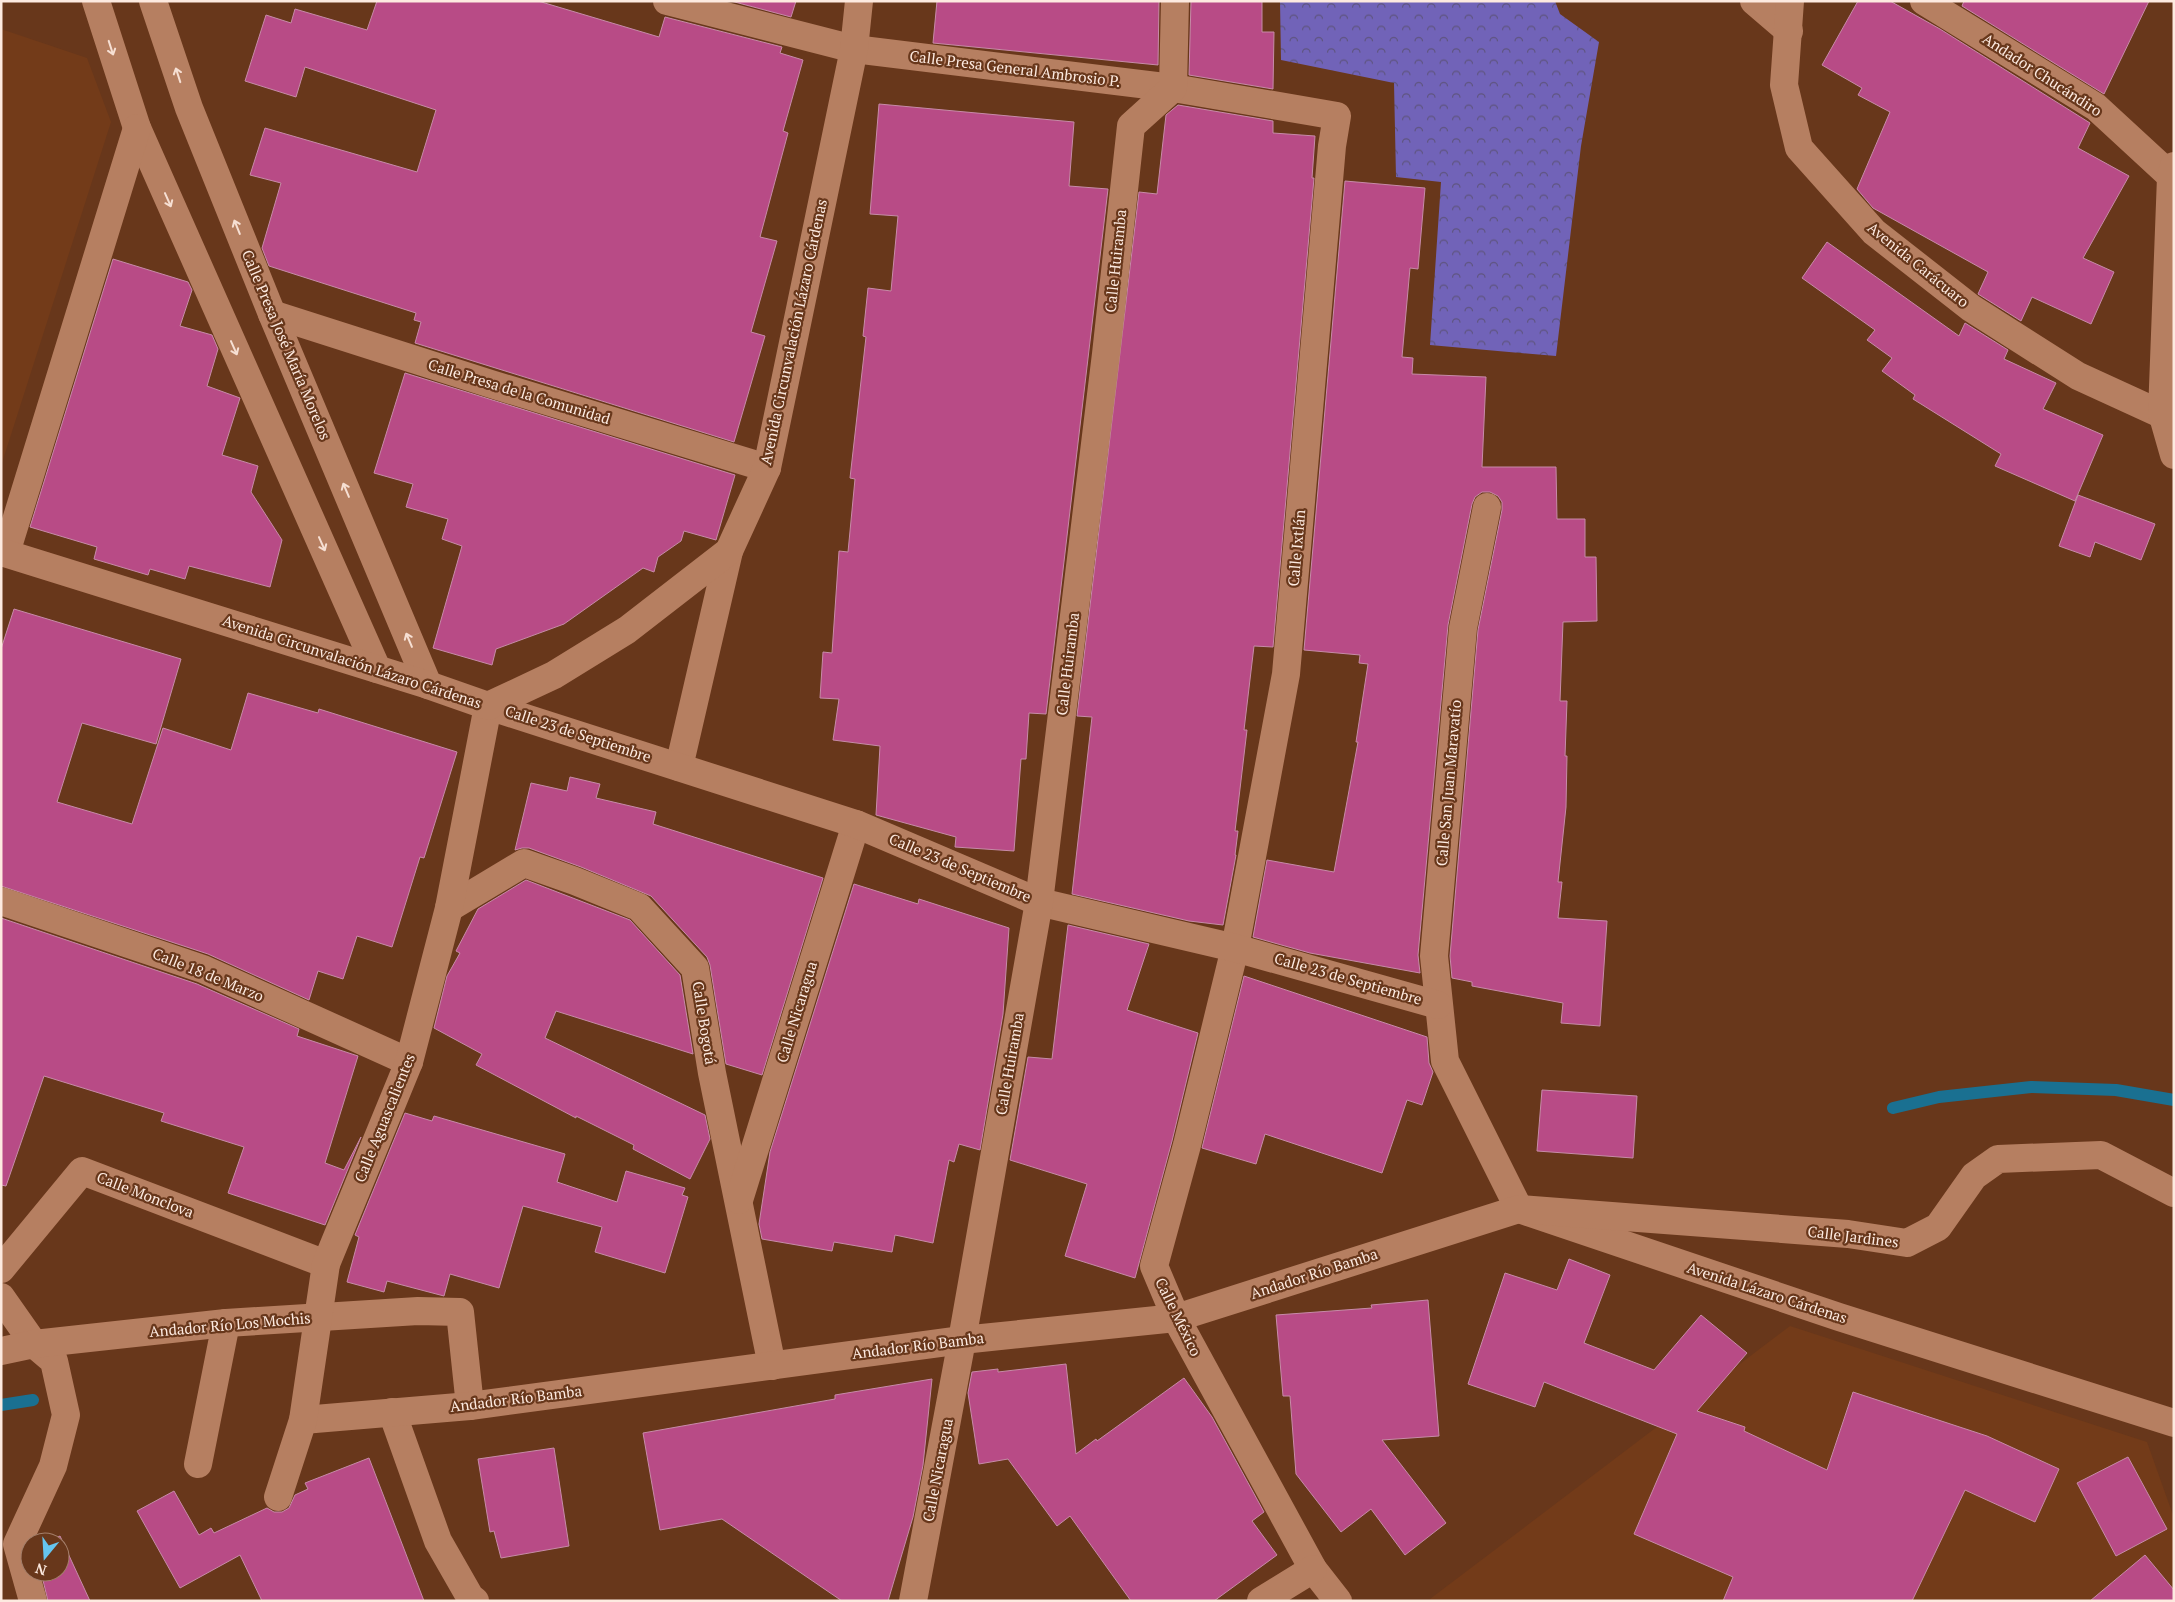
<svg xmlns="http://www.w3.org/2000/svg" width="2175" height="1602" font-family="'PT Serif',serif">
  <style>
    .built { fill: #733b19 }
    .forest { fill: url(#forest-crowns) }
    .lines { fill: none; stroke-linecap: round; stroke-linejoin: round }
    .stream { stroke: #1a7091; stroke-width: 12 }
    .building { fill: #b84b86; stroke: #c78ba8 }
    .minor { stroke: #b67f61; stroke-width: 28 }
    .tertiary { stroke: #b67f61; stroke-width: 28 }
    .oneway { stroke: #f6dfd3 }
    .labels { text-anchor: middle; stroke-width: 4.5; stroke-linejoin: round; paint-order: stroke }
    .street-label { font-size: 15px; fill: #fdeae0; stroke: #68371b }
  </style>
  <defs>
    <pattern id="forest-crowns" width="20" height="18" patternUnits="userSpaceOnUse" patternTransform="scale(1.25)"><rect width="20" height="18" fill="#7163b8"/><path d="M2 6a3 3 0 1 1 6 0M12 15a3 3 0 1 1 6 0" fill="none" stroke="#5e547e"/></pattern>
  </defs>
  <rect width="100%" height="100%" fill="#68371b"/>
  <g class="built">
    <polygon points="1,29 87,58 111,122 1,466"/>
    <polygon points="1790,1326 2147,1442 2174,1518 2174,1601 1431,1601 1430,1599"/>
  </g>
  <polygon class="forest" points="1280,1 1555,1 1560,14 1599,42 1581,146 1556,356 1430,345 1441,182 1396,177 1394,83 1281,60"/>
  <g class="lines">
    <g class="stream">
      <polyline points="1893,1108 1939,1097 2031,1087 2116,1090 2174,1100"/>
      <polyline points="1,1405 33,1400"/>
    </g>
  </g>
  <g class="building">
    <polygon points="377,1 538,1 659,37 665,17 782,47 780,53 803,60 783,131 788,133 760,237 777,241 751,332 765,336 734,442 415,343 421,322 414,320 416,313 269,266 262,248 281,183 250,175 265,128 417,172 436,110 305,67 296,97 245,81 266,15 291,23 295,9 367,30"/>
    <polygon points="731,1 796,1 791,17"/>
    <polygon points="937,1 1159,1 1158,65 933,43"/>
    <polygon points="1191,1 1262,1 1262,32 1274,32 1273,89 1189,75"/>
    <polygon points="1858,1 1890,1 1940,29 2090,123 2078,148 2129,176 2083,258 2114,272 2091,324 2032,297 2021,321 1978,294 1988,272 1873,208 1857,189 1890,112 1858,95 1862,88 1822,65"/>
    <polygon points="1964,1 2149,1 2104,94 1962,6"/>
    <polygon points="879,104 1074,122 1069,186 1108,189 1046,714 1029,713 1026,759 1021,759 1014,851 955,847 956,837 876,815 880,746 833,740 839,699 820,698 823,652 832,653 839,551 848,552 855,479 850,478 866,337 863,336 868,288 891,291 898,216 870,214"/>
    <polygon points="1178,105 1273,121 1273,133 1315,136 1312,178 1314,178 1273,647 1254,646 1244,730 1247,730 1235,831 1238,831 1235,855 1236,855 1223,925 1189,921 1072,894 1092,717 1077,716 1139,192 1157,194 1166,115"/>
    <polygon points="1345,181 1425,188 1418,269 1410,268 1402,357 1413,358 1412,374 1486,377 1482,467 1556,467 1557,519 1585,519 1585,557 1596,557 1597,621 1563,622 1560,701 1567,701 1565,756 1567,756 1566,807 1558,882 1562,882 1558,918 1607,921 1600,1026 1561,1023 1563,1003 1472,986 1472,982 1452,978 1450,956 1478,630 1502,510 1502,502 1498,496 1490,492 1482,492 1475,497 1472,504 1448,625 1418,955 1420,973 1310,953 1253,937 1267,860 1334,872 1358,742 1356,742 1368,664 1359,663 1360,655 1304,650"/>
    <polygon points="1827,242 1959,336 1965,323 2008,350 2004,359 2056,383 2043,409 2103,435 2075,501 1995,466 2001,454 1913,399 1915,395 1882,371 1892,358 1867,340 1875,330 1802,278"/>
    <polygon points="113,259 188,282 192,290 180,326 212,335 218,349 207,386 240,398 222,455 258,466 251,492 282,540 270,587 189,566 185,579 150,569 148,575 94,559 97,547 30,527"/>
    <polygon points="405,373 735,475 716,540 684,531 681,541 658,557 654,572 643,568 564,624 496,649 492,665 433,648 462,546 442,539 448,519 406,507 413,484 374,473"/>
    <polygon points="2078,495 2155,524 2141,560 2095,542 2090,557 2059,546"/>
    <polygon points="14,609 181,659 156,744 82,723 57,802 132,824 163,728 231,750 248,693 318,713 319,709 457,752 424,858 420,857 392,947 357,936 343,979 318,971 309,1000 208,954 1,886 1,649"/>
    <polygon points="570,777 600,784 596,798 656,812 653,824 823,878 762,1075 726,1064 710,965 707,957 651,896 581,867 529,848 522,848 515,850 531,783 567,791"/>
    <polygon points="526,880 630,920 680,975 693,1054 556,1011 545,1038 705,1115 710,1139 690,1179 633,1149 634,1145 576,1116 576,1118 476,1065 482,1054 434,1028 447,976 460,953 456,951 478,909"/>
    <polygon points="854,884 918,904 919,899 1009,928 1003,1014 980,1150 959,1144 954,1162 949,1160 933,1243 895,1235 892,1252 834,1242 832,1251 762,1239 759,1224 770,1152"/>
    <polygon points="1,918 197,984 299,1029 297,1036 358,1056 325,1163 344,1170 361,1137 325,1225 228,1193 244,1147 161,1121 164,1113 44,1076 6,1186 1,1185"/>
    <polygon points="1068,925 1149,944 1127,1010 1198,1033 1172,1141 1135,1278 1065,1256 1087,1184 1010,1160 1028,1057 1052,1059"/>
    <polygon points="1244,976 1427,1037 1429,1063 1433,1072 1422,1105 1407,1100 1382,1173 1265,1134 1256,1164 1202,1148"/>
    <polygon points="1542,1090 1637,1096 1633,1158 1537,1151"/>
    <polygon points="405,1113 432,1121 434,1116 565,1154 557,1182 617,1202 626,1171 685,1188 682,1195 688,1197 665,1273 595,1252 602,1227 523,1206 499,1288 450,1274 444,1296 387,1281 384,1292 347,1282 359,1237 355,1235"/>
    <polygon points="1569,1259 1610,1275 1584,1343 1654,1370 1701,1315 1747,1353 1697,1411 1745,1427 1744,1431 1827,1470 1853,1392 1987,1436 2059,1469 2035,1522 1965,1490 1912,1601 1723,1601 1733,1577 1634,1534 1677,1434 1544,1382 1535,1407 1468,1384 1505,1273 1557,1290"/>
    <polygon points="1428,1300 1439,1436 1382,1440 1446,1523 1405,1555 1371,1509 1341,1532 1296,1474 1290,1396 1283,1396 1276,1315 1372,1308 1371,1305"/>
    <polygon points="1066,1364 1076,1454 1096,1439 1097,1441 1184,1378 1212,1417 1264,1512 1252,1521 1277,1555 1214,1601 1131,1601 1070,1516 1057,1526 1008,1459 979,1464 968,1393 972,1372 998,1369 998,1372"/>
    <polygon points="932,1379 923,1465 913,1517 888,1601 842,1601 722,1519 660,1530 643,1433 835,1399 835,1395"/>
    <polygon points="554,1448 569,1546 501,1558 494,1531 490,1532 478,1459"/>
    <polygon points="2128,1457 2167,1529 2116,1556 2077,1483"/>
    <polygon points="369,1458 424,1601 262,1601 240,1555 180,1588 137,1511 174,1491 199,1535 211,1528 214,1533 267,1508 274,1512 282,1512 289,1508 295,1495 308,1489 305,1483"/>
    <polygon points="60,1536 90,1601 48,1601 41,1572 60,1572 60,1542 47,1542"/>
    <polygon points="2145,1555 2174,1590 2174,1601 2090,1601"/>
  </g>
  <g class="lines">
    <g class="minor">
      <polyline points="96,1 137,128 377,669"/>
      <polyline points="153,1 189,108 272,314 428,685"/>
      <polyline points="667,1 854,49 1173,88 1337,116 1332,146 1286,674 1235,948 1187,1145 1154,1266 1176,1318 1313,1569 1338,1601"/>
      <polyline points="1754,1 1789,31"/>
      <polyline points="1790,1 1784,85 1799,148 1874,232 1971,308 2078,376 2174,420"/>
      <polyline points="1924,1 2096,107 2174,179"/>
      <polyline points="2174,166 2171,177 2162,413 2174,455"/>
      <polyline points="272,314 491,384 767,468"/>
      <polyline points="1487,507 1463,628 1434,956 1445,1061 1519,1209 1839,1317 2174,1423"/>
      <polyline points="6,553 137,128"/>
      <polyline points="679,767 729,551"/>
      <polyline points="1,901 203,969 409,1062"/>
      <polyline points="449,908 524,863 575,881 639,907 695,968 712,1073 772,1366"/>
      <polyline points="739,1200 856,824"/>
      <polyline points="1,1269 82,1171 326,1264"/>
      <polyline points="1,1297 34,1344 54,1361 66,1415 53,1466 17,1544 33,1601"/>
      <polyline points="1,1351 34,1344 226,1323 418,1311 460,1312 470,1406"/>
      <polyline points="392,1412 438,1541 470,1597 475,1601"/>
      <polyline points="303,1420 470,1406 962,1340 1176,1318 1519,1209 1848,1234 1907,1243 1938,1227 1974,1176 1998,1159 2101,1155 2174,1193"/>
      <polyline points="198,1464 226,1323"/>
      <polyline points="278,1497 303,1420 326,1264 409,1062 449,908 488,706 856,824 1039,902 1235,948 1438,1005"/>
      <polyline points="913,1601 962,1340 1039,902 1106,354 1131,126 1173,88 1175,1"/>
      <polyline points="1261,1601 1313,1569"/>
    </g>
    <polyline class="tertiary" points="1,552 428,685 488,706 554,675 627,630 729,551 767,468 854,49 859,1"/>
  </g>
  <defs><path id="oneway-shaft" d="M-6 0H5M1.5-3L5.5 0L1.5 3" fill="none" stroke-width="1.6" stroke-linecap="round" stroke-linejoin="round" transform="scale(1.25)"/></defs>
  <g class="oneway">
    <use href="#oneway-shaft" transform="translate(111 48) rotate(72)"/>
    <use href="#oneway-shaft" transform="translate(178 75) rotate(-108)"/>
    <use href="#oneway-shaft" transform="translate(168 200) rotate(66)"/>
    <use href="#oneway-shaft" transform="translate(237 227) rotate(-112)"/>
    <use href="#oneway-shaft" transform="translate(234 348) rotate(66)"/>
    <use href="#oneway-shaft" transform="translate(346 490) rotate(-113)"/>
    <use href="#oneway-shaft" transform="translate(322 544) rotate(66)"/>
    <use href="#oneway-shaft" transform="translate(409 640) rotate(-113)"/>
  </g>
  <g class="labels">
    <g class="street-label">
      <text transform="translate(1015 69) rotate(7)" y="5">Calle Presa General Ambrosio P.</text>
      <text transform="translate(2042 75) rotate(33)" y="5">Andador Chucándiro</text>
      <text transform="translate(1116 261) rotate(-84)" y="5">Calle Huiramba</text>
      <text transform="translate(1918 265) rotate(39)" y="5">Avenida Carácuaro</text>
      <text transform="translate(794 332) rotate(-78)" y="5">Avenida Circunvalación Lázaro Cárdenas</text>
      <text transform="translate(286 345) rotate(67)" y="5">Calle Presa José María Morelos</text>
      <text transform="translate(519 392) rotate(17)" y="5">Calle Presa de la Comunidad</text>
      <text transform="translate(1297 548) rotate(-85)" y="5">Calle Ixtlán</text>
      <text transform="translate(352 662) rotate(18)" y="5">Avenida Circunvalación Lázaro Cárdenas</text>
      <text transform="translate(1068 664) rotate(-83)" y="5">Calle Huiramba</text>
      <text transform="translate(578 734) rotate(18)" y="5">Calle 23 de Septiembre</text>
      <text transform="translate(1449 783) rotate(-85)" y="5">Calle San Juan Maravatío</text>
      <text transform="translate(960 868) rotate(23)" y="5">Calle 23 de Septiembre</text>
      <text transform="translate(208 975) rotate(22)" y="5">Calle 18 de Marzo</text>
      <text transform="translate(1348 979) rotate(16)" y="5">Calle 23 de Septiembre</text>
      <text transform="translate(797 1012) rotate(-73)" y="5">Calle Nicaragua</text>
      <text transform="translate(704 1023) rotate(81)" y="5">Calle Bogotá</text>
      <text transform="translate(1010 1064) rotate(-80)" y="5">Calle Huiramba</text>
      <text transform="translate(385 1118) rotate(-68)" y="5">Calle Aguascalientes</text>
      <text transform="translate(145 1195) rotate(21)" y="5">Calle Monclova</text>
      <text transform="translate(1853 1237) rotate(7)" y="5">Calle Jardines</text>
      <text transform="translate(1314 1274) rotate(-18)" y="5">Andador Río Bamba</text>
      <text transform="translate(1767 1293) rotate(18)" y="5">Avenida Lázaro Cárdenas</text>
      <text transform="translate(1178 1317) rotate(64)" y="5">Calle México</text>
      <text transform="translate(230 1325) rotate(-5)" y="5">Andador Río Los Mochis</text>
      <text transform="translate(918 1346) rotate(-7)" y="5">Andador Río Bamba</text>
      <text transform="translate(516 1399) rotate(-7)" y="5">Andador Río Bamba</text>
      <text transform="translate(938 1470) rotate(-79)" y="5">Calle Nicaragua</text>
    </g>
  </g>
  <rect width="2175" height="1602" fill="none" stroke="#fdeae0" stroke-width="5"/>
  <g transform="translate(45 1557) rotate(198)"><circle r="24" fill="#68371b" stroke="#a47f6a"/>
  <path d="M0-4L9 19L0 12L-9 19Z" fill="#65c5ef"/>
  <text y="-8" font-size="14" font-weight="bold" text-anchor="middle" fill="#fdeae0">N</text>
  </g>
</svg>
